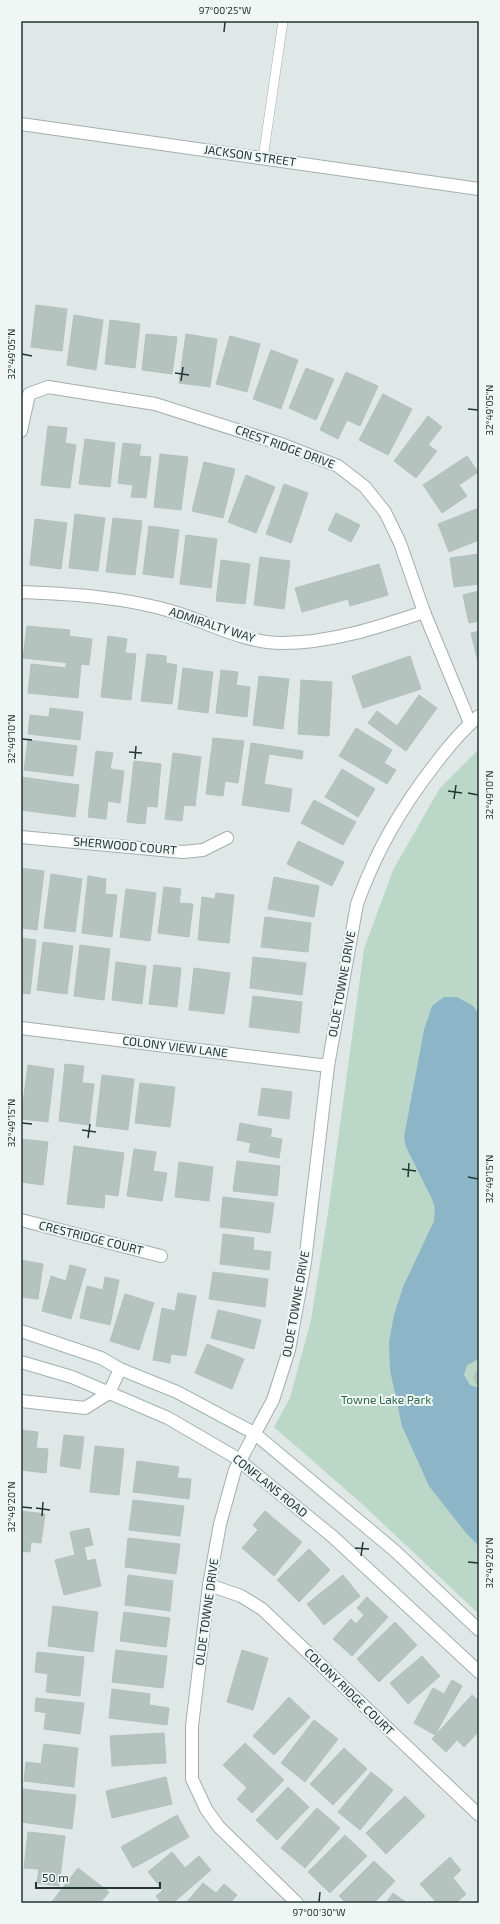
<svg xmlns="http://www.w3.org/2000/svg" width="500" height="1924" font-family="'Exo 2',sans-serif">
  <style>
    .green { fill: #bad7c7 }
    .water { fill: #8db5c8 }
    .building { fill: #b5c3bf; stroke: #b3c1bd }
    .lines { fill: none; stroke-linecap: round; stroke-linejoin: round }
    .service-casing { stroke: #a3afad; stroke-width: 10 }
    .minor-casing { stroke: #a3afad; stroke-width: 14 }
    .tertiary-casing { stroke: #a3afad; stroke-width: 14 }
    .secondary-casing { stroke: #a0b3af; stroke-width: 14 }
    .service { stroke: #fff; stroke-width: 9 }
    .minor { stroke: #fff; stroke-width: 12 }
    .tertiary { stroke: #fff; stroke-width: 12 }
    .secondary { stroke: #fff; stroke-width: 12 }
    .ticks { fill: none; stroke: #223634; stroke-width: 1.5 }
    .labels { text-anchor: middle; stroke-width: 4; stroke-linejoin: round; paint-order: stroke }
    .street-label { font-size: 12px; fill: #223634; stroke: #eff6f3 }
    .park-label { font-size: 12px; fill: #316850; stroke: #eff6f3 }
    .neatline { fill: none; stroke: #223634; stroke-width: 1.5 }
    .ticks-label { font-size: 10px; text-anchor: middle; fill: #223634 }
  </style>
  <rect width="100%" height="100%" fill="#dfe8e6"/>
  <polygon class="green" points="479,749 479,1614 361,1503 274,1427 290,1398 311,1320 328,1213 364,949 393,870 440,788"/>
  <polygon class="water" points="457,997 473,1006 479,1014 479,1359 467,1365 464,1375 470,1385 479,1388 479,1546 466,1533 429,1486 402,1426 390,1370 389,1342 394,1315 403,1287 434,1221 435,1208 432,1199 406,1147 404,1137 424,1030 432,1006 444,997"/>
  <g class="building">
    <polygon points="36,305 67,309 62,351 31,347"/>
    <polygon points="74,315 103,320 96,370 67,365"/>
    <polygon points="110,320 140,324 135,368 105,364"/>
    <polygon points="146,334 177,337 172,374 142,370"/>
    <polygon points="186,334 217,339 210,387 179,383"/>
    <polygon points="230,336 260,344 247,392 216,384"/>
    <polygon points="271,350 298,360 281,409 253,399"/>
    <polygon points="306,368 334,379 316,420 289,408"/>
    <polygon points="346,372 378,386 360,426 347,420 338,439 320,430"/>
    <polygon points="383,394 412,409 388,455 359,440"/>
    <polygon points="428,416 442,427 428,445 437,451 416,478 394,461"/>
    <polygon points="48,426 67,428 65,443 76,445 70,488 41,485"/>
    <polygon points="85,439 115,443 110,487 79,484"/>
    <polygon points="123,443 141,445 139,456 151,457 146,498 131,497 133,485 118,483"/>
    <polygon points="160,454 188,457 181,510 154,507"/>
    <polygon points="467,456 478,472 459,485 467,496 442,513 423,485"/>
    <polygon points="204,462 235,469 223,518 192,511"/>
    <polygon points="246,475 275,487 256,533 228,522"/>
    <polygon points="284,484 308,493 291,543 266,534"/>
    <polygon points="479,508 479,540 449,552 438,524"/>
    <polygon points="336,513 360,525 351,542 328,530"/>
    <polygon points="75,514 105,518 98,571 69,568"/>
    <polygon points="113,518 142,521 135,575 106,572"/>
    <polygon points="35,519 67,523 61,569 30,565"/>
    <polygon points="149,526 179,530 173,578 143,574"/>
    <polygon points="186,535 217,539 211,588 180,584"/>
    <polygon points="479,554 479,584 454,587 450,558"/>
    <polygon points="260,557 290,561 284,609 254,605"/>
    <polygon points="221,560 250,564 245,604 216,601"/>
    <polygon points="379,564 388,595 350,606 348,599 302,612 295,588"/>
    <polygon points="479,591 479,621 469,623 463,595"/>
    <polygon points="27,626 70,630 69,636 92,639 89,665 23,658"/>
    <polygon points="479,631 479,666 471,633"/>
    <polygon points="108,636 127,639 125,653 136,654 131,700 101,697"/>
    <polygon points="147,654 166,656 166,663 177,665 172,704 141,701"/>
    <polygon points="410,656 421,689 363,708 352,676"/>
    <polygon points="66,662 81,664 78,698 28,693 31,664 66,668"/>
    <polygon points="183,668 213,672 208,713 178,709"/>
    <polygon points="221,670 238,672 236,685 250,687 247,717 216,713"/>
    <polygon points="259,676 289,679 283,729 253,725"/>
    <polygon points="301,680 332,682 329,736 298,734"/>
    <polygon points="419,695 437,708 406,751 368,723 377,711 397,726"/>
    <polygon points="50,708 83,712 80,740 28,734 30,715 49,717"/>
    <polygon points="356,728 392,750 384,763 396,770 387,784 339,756"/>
    <polygon points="213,738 244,741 238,783 225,781 223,796 206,794"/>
    <polygon points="28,740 77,746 73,776 24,770"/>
    <polygon points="251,743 303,751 302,759 269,754 264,784 292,789 289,812 242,805"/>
    <polygon points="96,751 113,753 110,769 124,771 120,803 108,801 106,819 88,817"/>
    <polygon points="173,753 201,757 195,806 184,805 182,821 165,819"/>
    <polygon points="134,761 161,764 157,807 147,806 145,824 127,822"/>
    <polygon points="342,769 375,789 358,817 325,797"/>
    <polygon points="21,777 79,785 75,817 21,810"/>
    <polygon points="314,800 356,822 343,845 301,823"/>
    <polygon points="298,841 344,862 332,886 287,864"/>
    <polygon points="21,868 44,871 37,930 21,928"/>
    <polygon points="51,874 82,879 75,932 44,928"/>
    <polygon points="88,876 106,879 105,894 117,895 112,937 82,933"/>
    <polygon points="274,877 319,886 314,917 268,909"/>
    <polygon points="164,887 181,889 179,903 193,904 189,937 158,933"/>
    <polygon points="126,889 156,893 150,941 120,937"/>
    <polygon points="216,893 234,895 229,943 198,940 202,897 215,899"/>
    <polygon points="265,917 311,923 308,952 261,947"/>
    <polygon points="21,938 36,940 30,994 21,993"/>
    <polygon points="43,942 73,946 67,994 37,990"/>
    <polygon points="80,945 110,949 104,1000 74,996"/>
    <polygon points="253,957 306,963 302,995 250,988"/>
    <polygon points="116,962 146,966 142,1004 112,1000"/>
    <polygon points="154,965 181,968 177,1007 149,1004"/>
    <polygon points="194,968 230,973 224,1014 189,1010"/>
    <polygon points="253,996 302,1002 299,1033 249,1027"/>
    <polygon points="65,1064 84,1066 82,1083 94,1084 89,1125 59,1121"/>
    <polygon points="28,1065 54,1069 48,1122 21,1119"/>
    <polygon points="102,1075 134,1079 128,1130 96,1126"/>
    <polygon points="140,1083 175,1087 170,1127 135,1123"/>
    <polygon points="262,1088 292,1092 289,1119 258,1115"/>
    <polygon points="240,1123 272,1129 270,1137 282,1139 279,1158 249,1152 251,1143 237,1140"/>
    <polygon points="21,1139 48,1142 43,1185 21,1182"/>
    <polygon points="74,1146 124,1153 118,1196 105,1194 104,1208 67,1204"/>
    <polygon points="134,1149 156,1152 153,1171 167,1173 162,1201 127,1196"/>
    <polygon points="237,1161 280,1166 277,1196 233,1191"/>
    <polygon points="179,1162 213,1167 209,1201 175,1197"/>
    <polygon points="223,1197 274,1203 270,1233 220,1227"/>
    <polygon points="223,1234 254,1238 253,1250 271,1252 269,1270 220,1264"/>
    <polygon points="21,1260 43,1264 38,1299 21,1297"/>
    <polygon points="70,1265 86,1269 71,1319 42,1311 51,1276 66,1281"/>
    <polygon points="213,1272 268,1279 265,1307 209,1299"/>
    <polygon points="105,1277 119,1280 110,1325 80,1318 87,1286 103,1290"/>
    <polygon points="178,1293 196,1296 186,1356 171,1354 170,1363 153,1360 162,1308 175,1311"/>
    <polygon points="125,1294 154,1303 139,1350 110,1341"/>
    <polygon points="218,1310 261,1320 254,1349 211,1338"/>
    <polygon points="207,1344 244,1359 232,1389 195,1373"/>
    <polygon points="479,1371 479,1384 476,1383 474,1378 476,1372"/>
    <polygon points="21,1430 38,1432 36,1448 48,1449 46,1473 21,1470"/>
    <polygon points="64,1435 84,1437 80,1469 60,1466"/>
    <polygon points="95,1446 124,1449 119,1495 90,1492"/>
    <polygon points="137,1461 179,1467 177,1478 191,1479 189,1499 133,1492"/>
    <polygon points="133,1500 184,1506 180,1536 129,1530"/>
    <polygon points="21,1511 45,1514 41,1543 31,1542 30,1552 21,1551"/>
    <polygon points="265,1511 302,1542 274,1576 242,1548 258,1530 253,1525"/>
    <polygon points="89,1528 93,1545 84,1547 87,1561 95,1559 101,1586 64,1595 55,1560 75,1555 70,1532"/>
    <polygon points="128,1538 180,1544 176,1574 125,1567"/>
    <polygon points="309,1549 330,1570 299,1602 277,1580"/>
    <polygon points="128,1575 173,1581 170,1611 125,1605"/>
    <polygon points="343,1575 360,1596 324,1625 307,1604"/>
    <polygon points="367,1597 388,1617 352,1656 333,1639 351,1619 356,1624 364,1615 357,1608"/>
    <polygon points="53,1606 98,1612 93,1652 48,1646"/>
    <polygon points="124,1612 170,1618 166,1647 120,1641"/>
    <polygon points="395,1622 417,1645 379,1682 357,1659"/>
    <polygon points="116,1650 167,1656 163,1688 112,1682"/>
    <polygon points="242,1650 268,1658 253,1710 227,1702"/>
    <polygon points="37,1652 84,1657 80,1696 46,1692 48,1674 35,1672"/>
    <polygon points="422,1656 440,1676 408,1704 390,1683"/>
    <polygon points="452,1680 462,1686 435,1735 414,1723 433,1688 444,1694"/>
    <polygon points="112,1689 150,1694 149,1705 169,1708 167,1725 109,1718"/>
    <polygon points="472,1695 479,1701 479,1731 464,1747 457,1740 446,1752 432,1739"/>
    <polygon points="289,1697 310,1717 274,1755 253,1736"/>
    <polygon points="36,1698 84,1703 80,1734 44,1729 46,1713 35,1711"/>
    <polygon points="314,1720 338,1739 305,1782 281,1763"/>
    <polygon points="164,1733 166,1763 112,1766 110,1736"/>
    <polygon points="245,1743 284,1780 252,1813 237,1799 247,1788 223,1765"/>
    <polygon points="44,1744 78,1748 74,1787 24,1781 26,1762 41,1764"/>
    <polygon points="344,1748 367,1769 333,1805 310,1784"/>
    <polygon points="371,1772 393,1790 360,1830 338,1812"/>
    <polygon points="166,1777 172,1804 112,1818 106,1791"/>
    <polygon points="288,1787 309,1807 277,1840 256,1820"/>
    <polygon points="23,1789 76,1795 72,1829 21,1822"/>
    <polygon points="405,1796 425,1816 386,1854 366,1833"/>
    <polygon points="317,1808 340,1828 305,1868 281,1848"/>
    <polygon points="177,1815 189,1837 133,1868 121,1847"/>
    <polygon points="28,1832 65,1836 59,1886 37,1883 39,1869 24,1868"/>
    <polygon points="345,1835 367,1856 330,1893 308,1872"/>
    <polygon points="172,1852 185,1868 199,1856 211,1870 173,1903 161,1903 156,1896 163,1890 148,1872"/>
    <polygon points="450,1857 461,1870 453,1878 466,1894 456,1903 437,1903 420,1884"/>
    <polygon points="374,1861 395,1881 374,1903 346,1903 339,1896"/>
    <polygon points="78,1868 109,1892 100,1903 51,1903"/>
    <polygon points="203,1883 216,1893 224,1884 237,1895 230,1903 186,1903"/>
    <polygon points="393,1893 407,1903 386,1903"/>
  </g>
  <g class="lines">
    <g class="service-casing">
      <polyline id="service" points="263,158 283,21"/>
    </g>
    <g class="minor-casing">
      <g id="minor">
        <polyline points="21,431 29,394 48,387 155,404 281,444 338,466 365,487 385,512 400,543 424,612 470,723"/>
        <path d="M21,592C72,594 125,597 174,612C210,623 244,643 282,643C331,643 379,627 424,612"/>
        <polyline points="21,837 183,852 203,850 227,838"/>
        <polyline points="21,1028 328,1066"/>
        <polyline points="21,1220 161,1256"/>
        <polyline points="21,1401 85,1408 109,1393 120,1369"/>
        <polyline points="209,1585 241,1596 262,1609 479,1815"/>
        <path d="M297,1903L219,1827L206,1809L192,1779V1726L209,1585L220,1524L235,1470L273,1400L289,1350L305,1262L328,1066L357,904C376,851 401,808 436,763C449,746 463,729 479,716"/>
      </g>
    </g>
    <g class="tertiary-casing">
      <polyline id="tertiary" points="21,124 479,189"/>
    </g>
    <g class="secondary-casing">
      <g id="secondary">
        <polyline points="21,1331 101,1358 120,1369 177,1392 254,1433 395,1551 479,1630"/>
        <polyline points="21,1362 72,1377 168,1418 235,1457 332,1536 479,1672"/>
      </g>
    </g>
    <use href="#service" class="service"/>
    <use href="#minor" class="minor"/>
    <use href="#tertiary" class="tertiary"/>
    <use href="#secondary" class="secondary"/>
  </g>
  <path class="ticks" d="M224,32L225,22M22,354L32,356M175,373L189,375M181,381L183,367M468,409L478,410M22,739L32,740M129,752L142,753M135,759L136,746M448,791L462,793M468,793L478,795M454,799L456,785M22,1123L32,1124M82,1130L96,1132M88,1138L90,1124M402,1169L416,1171M408,1177L409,1163M468,1177L478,1179M22,1507L32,1508M36,1508L50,1510M42,1516L43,1502M355,1548L369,1549M361,1556L363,1542M468,1562L478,1563M319,1902L320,1892"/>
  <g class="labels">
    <g class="street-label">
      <text transform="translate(250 156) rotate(8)" y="4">JACKSON STREET</text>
      <text transform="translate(285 447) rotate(20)" y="4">CREST RIDGE DRIVE</text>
      <text transform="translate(212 625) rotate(18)" y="4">ADMIRALTY WAY</text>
      <text transform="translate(125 846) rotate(5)" y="4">SHERWOOD COURT</text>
      <text transform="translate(342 984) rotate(-80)" y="4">OLDE TOWNE DRIVE</text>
      <text transform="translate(175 1047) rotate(7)" y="4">COLONY VIEW LANE</text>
      <text transform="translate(91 1238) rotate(14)" y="4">CRESTRIDGE COURT</text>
      <text transform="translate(296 1304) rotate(-80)" y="4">OLDE TOWNE DRIVE</text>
      <text transform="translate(270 1486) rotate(39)" y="4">CONFLANS ROAD</text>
      <text transform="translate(207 1612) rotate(-82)" y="4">OLDE TOWNE DRIVE</text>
      <text transform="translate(349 1692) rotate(44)" y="4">COLONY RIDGE COURT</text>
    </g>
    <g class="park-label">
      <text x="386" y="1404">Towne Lake Park</text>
    </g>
  </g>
  <rect width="500" height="1924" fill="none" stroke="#eff6f3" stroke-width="44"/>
  <path d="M36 1882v6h124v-6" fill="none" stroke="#223634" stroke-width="2"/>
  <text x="42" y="1882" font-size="12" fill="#223634" stroke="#eff6f3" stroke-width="3" paint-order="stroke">50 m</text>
  <rect x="22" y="22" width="456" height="1880" class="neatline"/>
  <g class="ticks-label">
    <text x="225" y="14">97°00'25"W</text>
    <text transform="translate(11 354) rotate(-90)" y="4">32°49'05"N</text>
    <text transform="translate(489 410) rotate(-90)" y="4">32°49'05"N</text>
    <text transform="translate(11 739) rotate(-90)" y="4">32°49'10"N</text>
    <text transform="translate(489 795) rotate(-90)" y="4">32°49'10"N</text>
    <text transform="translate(11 1123) rotate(-90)" y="4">32°49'15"N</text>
    <text transform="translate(489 1179) rotate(-90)" y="4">32°49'15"N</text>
    <text transform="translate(11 1507) rotate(-90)" y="4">32°49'20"N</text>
    <text transform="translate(489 1563) rotate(-90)" y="4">32°49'20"N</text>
    <text x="319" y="1916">97°00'30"W</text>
  </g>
</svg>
